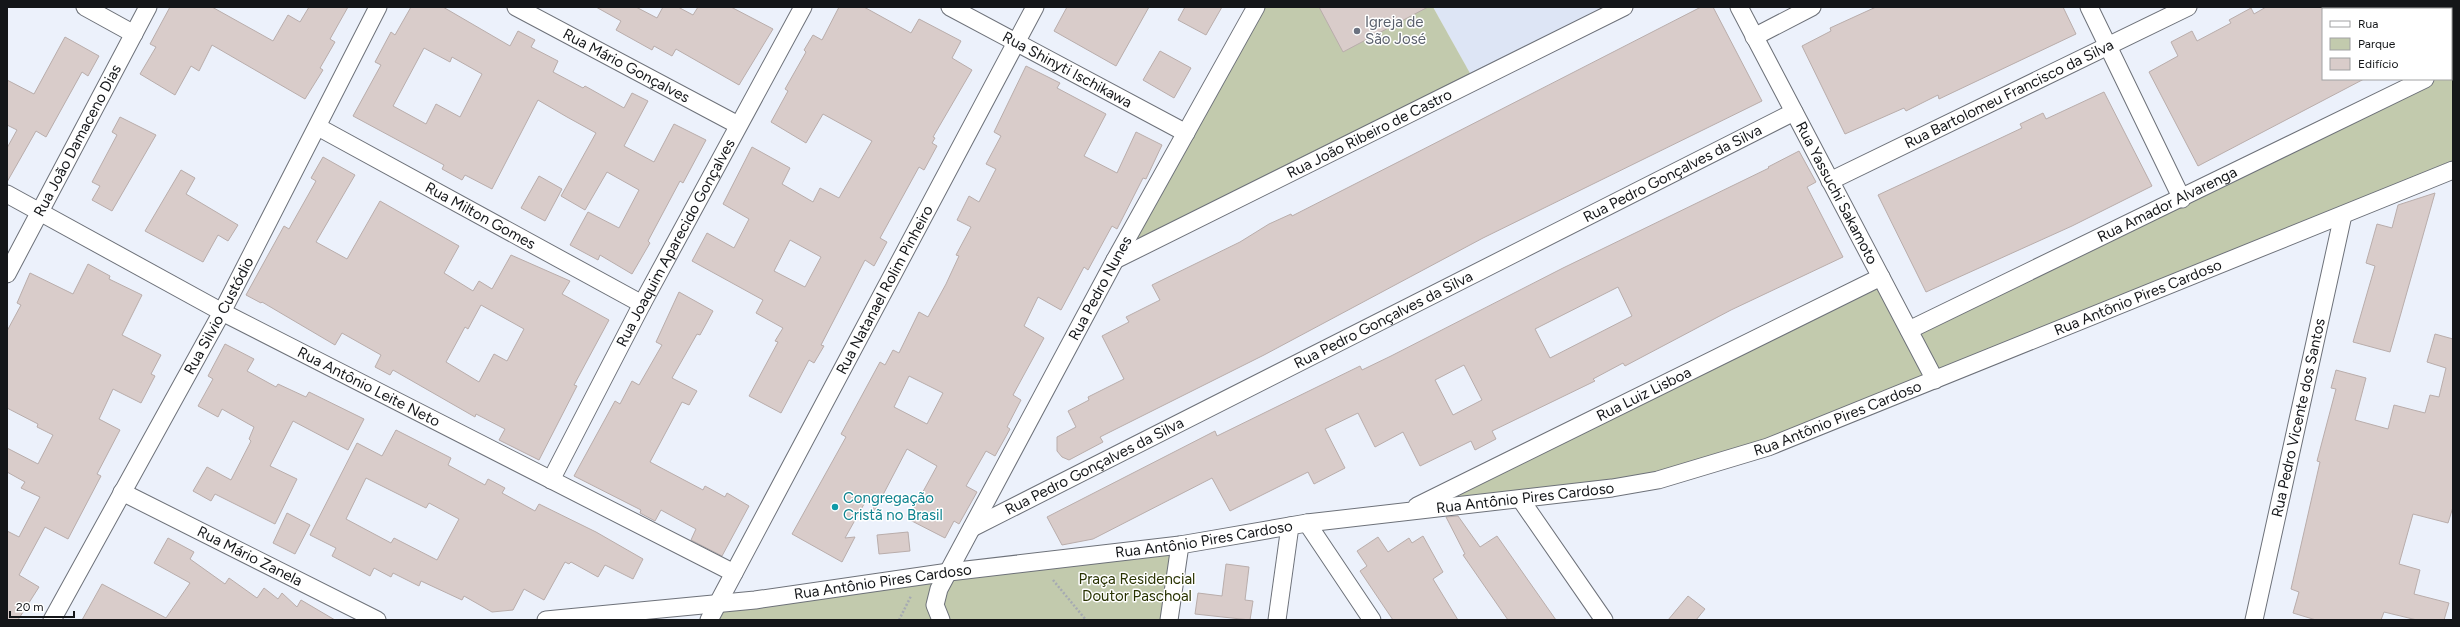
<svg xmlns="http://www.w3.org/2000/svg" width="2460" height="627" font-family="Figtree,sans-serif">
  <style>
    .built { fill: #dde5f5 }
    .green { fill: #c2caad }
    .building { fill: #d9ccca; stroke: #b9adab; fill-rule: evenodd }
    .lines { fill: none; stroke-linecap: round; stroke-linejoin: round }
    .street-casing { stroke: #6d7179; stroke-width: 19 }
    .path { stroke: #a6aab2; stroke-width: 2.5; stroke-dasharray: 2 2; stroke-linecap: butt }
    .street { stroke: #fff; stroke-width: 17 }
    .worship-dot { fill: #6b7280; stroke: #fff; stroke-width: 1.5 }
    .culture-dot { fill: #0f9aa8; stroke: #fff; stroke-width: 1.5 }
    .labels { text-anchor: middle; stroke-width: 3; stroke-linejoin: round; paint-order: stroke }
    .worship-label { font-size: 15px; fill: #5b616d; stroke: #fff; text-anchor: start }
    .street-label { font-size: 15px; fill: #141619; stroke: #fff }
    .culture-label { font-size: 15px; fill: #0d838f; stroke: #fff; text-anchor: start }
    .park-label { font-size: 15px; fill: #283200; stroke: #fff }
  </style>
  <rect width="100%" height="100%" fill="#ecf1fb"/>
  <polygon class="built" points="1433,7 1624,7 1474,81"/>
  <g class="green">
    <polygon points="1265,7 1433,7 1471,75 1128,248"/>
    <polygon points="2425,7 2453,7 2453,169 1673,475 1424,503 1881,277 1909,330 2423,79 2451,79 2451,9 2426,9"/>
    <polygon points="1175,550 1165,620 715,620 722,607"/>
  </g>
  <g class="building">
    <polygon points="170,7 212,7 273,41 288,15 300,22 309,7 348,7 330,39 335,42 320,68 323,70 305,99 212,45 199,71 191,66 175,95 140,74 156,47 150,44"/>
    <path d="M411,7H443L510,46L518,31L535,40L531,47L558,61L553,72L583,88L585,86L624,108L632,93L648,101L624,146L654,162L674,124L706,140L683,183L680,181L648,241L650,243L632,274L600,255L598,260L570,245L588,212L619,228L639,190L607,172L585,210L561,196L596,133L567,117L538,100L492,189L465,175L462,180L442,169L444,165L353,116L381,65L375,62L391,32L395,35ZM424,48L450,62L452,57L482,74L460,117L436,104L426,124L393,106Z"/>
    <polygon points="596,7 636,7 657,18 663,7 678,7 693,15 698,7 731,7 773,29 739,85 676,49 672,56 654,46 652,50 616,30 621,21"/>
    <path d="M839,7H864L911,33L919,19L961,41L952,58L972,70L933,137L935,138L932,143L937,146L924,170L919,167L880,238L887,242L874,266L865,260L821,345L824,346L814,363L809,360L781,413L749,396L778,342L775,341L783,328L756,313L763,300L692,261L707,233L734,248L749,219L723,204L752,147L790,168L782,184L813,202L820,188L839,198L872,141L823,114L806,143L771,122L788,91L785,89L806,52L804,50L813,35L822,40ZM790,240L821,257L805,287L774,271Z"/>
    <polygon points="1067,7 1149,7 1116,66 1054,31"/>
    <polygon points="1185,7 1222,7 1206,35 1178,20"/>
    <polygon points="1319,7 1428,7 1343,52"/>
    <polygon points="1701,7 1713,7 1762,101 1483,238 1264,355 1100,437 1103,442 1069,460 1062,457 1057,451 1057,437 1076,427 1068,411 1089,400 1088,397 1124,379 1102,336 1129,322 1126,317 1160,300 1152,285 1240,242 1269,224 1291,214 1292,216 1412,155"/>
    <polygon points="1876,7 2063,7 2076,34 1939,99 1938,95 1906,111 1904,108 1845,134 1802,46 1831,31 1830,28"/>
    <polygon points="2266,7 2323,7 2323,79 2364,79 2198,166 2149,72 2178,56 2171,42 2192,31 2197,41 2231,23 2229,20 2251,8 2254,14"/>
    <polygon points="65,37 99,56 88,76 82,72 46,137 36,131 7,182 7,148 17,130 7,125 7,80 34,94"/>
    <polygon points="1160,51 1191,68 1174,98 1143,80"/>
    <path d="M1026,66L1060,83L1057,88L1106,114L1084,156L1117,173L1136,132L1162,145L1146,179L1143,178L1117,229L1112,226L1088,270L1084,267L1061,310L1038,297L1024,326L1044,338L1013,395L1021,400L1007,427L1010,429L995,456L986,451L966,486L977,492L959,524L954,521L945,538L908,519L937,466L907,449L874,512L873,500L868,497L845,538L855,537L842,562L792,534L846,437L841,434L880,362L885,365L893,350L899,353L919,312L928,317L946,284L959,256L956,255L971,227L957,220L969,196L979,202L996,169L986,164L1001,136L994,132ZM909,376L943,393L927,424L894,407Z"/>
    <polygon points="2104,92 2152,186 2072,226 1926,292 1878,195 1988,144 2022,128 2020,124 2043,113 2046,119"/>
    <polygon points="120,117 156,135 112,211 92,200 100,186 92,182 117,135 112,132"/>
    <path d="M1799,151L1816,182L1807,187L1843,257L1731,310L1625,366L1623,363L1593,379L1595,381L1492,431L1496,439L1475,450L1471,441L1420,466L1403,432L1375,447L1358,413L1325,429L1345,468L1314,484L1308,472L1230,511L1212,478L1093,539L1062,545L1047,517L1215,431L1217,436L1360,366L1362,370L1391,356L1563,268L1769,168L1768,167ZM1618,287L1632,316L1550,358L1535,329ZM1464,365L1482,400L1453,415L1435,380Z"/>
    <path d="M323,157L355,175L316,242L347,259L380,201L459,246L444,273L473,291L479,281L492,289L511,255L570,281L562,294L609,320L574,385L577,386L539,460L499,440L505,429L476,414L475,417L393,370L390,375L375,367L381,355L342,333L335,345L262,302L261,303L246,295L284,226L289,229L316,181L311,178ZM481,305L524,329L507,361L494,354L479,382L446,362L465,327L468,329Z"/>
    <polygon points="181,170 195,178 186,194 238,225 228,241 218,235 203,262 145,231"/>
    <polygon points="539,176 562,189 545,221 521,208"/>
    <polygon points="2435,193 2390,352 2353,342 2375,266 2366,263 2377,224 2392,228 2398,205"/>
    <polygon points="88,264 110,276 109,279 142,295 122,335 161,355 151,374 155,376 141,403 113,389 99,419 120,430 97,474 101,476 68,539 45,527 19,575 39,587 18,620 7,620 7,531 19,537 40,497 21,488 25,482 7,472 7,448 38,464 53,435 37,427 38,424 7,408 7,331 21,305 17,303 30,273 73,294"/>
    <polygon points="679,292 713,311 700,335 697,334 672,378 697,391 689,405 682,402 650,462 703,490 705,486 725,497 727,493 749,506 722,556 691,540 696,529 661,510 655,521 640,513 641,510 574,476 615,401 620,404 632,381 639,385 662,345 656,342"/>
    <polygon points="2435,334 2453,339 2453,507 2448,523 2413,514 2399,564 2420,570 2414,594 2449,603 2444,620 2417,620 2384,612 2381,620 2316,620 2293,613 2299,592 2291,589 2320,462 2317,461 2336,389 2331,388 2336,370 2366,378 2355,420 2388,429 2394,405 2425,413 2430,395 2439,397 2446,368 2427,362"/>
    <polygon points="225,344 254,359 247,371 276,387 278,384 306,397 309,392 364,419 348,450 293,421 270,466 297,479 275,524 215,494 211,501 193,491 207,467 231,480 251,441 249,439 254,427 222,409 218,417 198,406 213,379 208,376"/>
    <path d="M396,430L451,458L448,465L485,485L488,479L505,488L502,493L535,511L539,504L596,532L643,559L633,579L605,565L598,577L571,562L569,564L565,562L544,600L524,589L513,610L492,612L464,596L462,600L421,581L419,586L393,573L391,577L374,568L370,576L332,556L336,548L310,535L357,443L382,456ZM366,478L426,508L429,503L459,519L437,560L394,538L391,543L346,519Z"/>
    <polygon points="287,513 310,525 295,554 273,543"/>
    <polygon points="1458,516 1480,547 1497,536 1556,620 1508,620 1463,555 1465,554 1446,517"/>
    <polygon points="908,532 910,551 879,554 877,535"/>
    <polygon points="1423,536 1443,572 1433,579 1458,620 1393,620 1360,571 1367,566 1357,551 1378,537 1388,552 1409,538 1412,543"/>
    <polygon points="168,538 194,552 190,559 225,584 229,578 257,598 264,588 278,599 282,593 297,607 301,600 335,620 82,620 102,584 166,618 190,583 154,563"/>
    <polygon points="1226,564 1249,567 1245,600 1253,601 1250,620 1195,614 1198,593 1222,596"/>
    <polygon points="1688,596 1705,609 1696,620 1668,620"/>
  </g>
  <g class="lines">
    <g class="street-casing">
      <g id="street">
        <polyline points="85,7 134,34"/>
        <path id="s1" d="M516,7L738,125"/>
        <path id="s2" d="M950,7L1186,133"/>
        <path id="s3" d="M1739,7L1935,380"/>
        <polyline points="2089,7 2182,199"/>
        <polyline points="2425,7 2426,9"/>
        <polyline points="1754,37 1812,7"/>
        <path id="s4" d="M318,127L642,304"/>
        <path id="s5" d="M1830,181L2188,7"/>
        <path id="s6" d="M7,194L222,312L734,573"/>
        <path id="s7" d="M1115,260L1624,7"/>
        <path id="s8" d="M7,274L148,7"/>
        <path id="s9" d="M1909,330L2425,79"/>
        <path id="s10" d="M551,480L642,304L803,7"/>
        <path id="s11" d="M122,492L377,620"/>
        <polyline points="1521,500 1604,620"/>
        <path id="s12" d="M1417,506L1881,277"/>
        <polyline points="1307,523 1372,620"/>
        <path id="s13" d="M972,528L1794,112"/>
        <path id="s14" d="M52,620L222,312L378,7"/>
        <path id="s15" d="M546,620L755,600L949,572L1180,545L1307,523L1612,488L1658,480L1768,447L2453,170"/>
        <path id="s16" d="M709,620L1035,7"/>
        <path id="s17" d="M941,620L935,605L939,589L1115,260L1256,7"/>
        <polyline points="1169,620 1180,545"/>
        <polyline points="1277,620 1290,526"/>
        <path id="s18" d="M2254,620L2343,215"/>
      </g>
    </g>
    <g class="path">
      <polyline points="1053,580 1086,620"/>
      <polyline points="899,620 911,596"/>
    </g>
    <use href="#street" class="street"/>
  </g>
  <circle class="worship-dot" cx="1357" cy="31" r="4"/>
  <circle class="culture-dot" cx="835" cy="507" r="4"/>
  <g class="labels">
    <g class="worship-label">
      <text x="1365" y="27">Igreja de<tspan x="1365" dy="17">São José</tspan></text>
    </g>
    <g class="street-label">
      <text dy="5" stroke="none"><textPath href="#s1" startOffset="125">Rua Mário Gonçalves</textPath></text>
      <text dy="5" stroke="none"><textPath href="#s2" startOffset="133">Rua Shinyti Ischikawa</textPath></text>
      <text dy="5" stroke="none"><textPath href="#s5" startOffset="199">Rua Bartolomeu Francisco da Silva</textPath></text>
      <text dy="5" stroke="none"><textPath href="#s7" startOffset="284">Rua João Ribeiro de Castro</textPath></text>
      <text dy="5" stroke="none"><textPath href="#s8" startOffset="151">Rua João Damaceno Dias</textPath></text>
      <text dy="5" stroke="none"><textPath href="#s13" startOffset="785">Rua Pedro Gonçalves da Silva</textPath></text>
      <text dy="5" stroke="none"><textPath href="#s3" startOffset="210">Rua Yassuchi Sakamoto</textPath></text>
      <text dy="5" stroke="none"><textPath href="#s9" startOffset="287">Rua Amador Alvarenga</textPath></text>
      <text dy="5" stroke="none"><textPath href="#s4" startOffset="185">Rua Milton Gomes</textPath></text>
      <text dy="5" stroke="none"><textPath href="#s10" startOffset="268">Rua Joaquim Aparecido Gonçalves</textPath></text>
      <text dy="5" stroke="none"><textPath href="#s17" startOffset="374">Rua Pedro Nunes</textPath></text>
      <text dy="5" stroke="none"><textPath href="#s16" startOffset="374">Rua Natanael Rolim Pinheiro</textPath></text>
      <text dy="5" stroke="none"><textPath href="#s15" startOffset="1635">Rua Antônio Pires Cardoso</textPath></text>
      <text dy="5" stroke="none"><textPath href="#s14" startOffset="347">Rua Silvio Custódio</textPath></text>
      <text dy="5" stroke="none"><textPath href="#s13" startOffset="461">Rua Pedro Gonçalves da Silva</textPath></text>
      <text dy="5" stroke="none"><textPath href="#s6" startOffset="410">Rua Antônio Leite Neto</textPath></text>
      <text dy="5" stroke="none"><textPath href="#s12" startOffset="253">Rua Luiz Lisboa</textPath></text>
      <text dy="5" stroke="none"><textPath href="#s18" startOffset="207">Rua Pedro Vicente dos Santos</textPath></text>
      <text dy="5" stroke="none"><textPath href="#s15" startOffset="1311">Rua Antônio Pires Cardoso</textPath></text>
      <text dy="5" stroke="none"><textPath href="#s13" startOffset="137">Rua Pedro Gonçalves da Silva</textPath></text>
      <text dy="5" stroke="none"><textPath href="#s15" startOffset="987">Rua Antônio Pires Cardoso</textPath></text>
      <text dy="5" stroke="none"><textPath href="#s15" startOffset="663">Rua Antônio Pires Cardoso</textPath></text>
      <text dy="5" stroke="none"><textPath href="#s11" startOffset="143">Rua Mário Zanela</textPath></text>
      <text dy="5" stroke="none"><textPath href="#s15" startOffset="339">Rua Antônio Pires Cardoso</textPath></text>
    </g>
    <g class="culture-label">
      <text x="843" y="503">Congregação<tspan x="843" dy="17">Cristã no Brasil</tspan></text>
    </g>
    <g class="park-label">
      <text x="1137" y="584">Praça Residencial<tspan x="1137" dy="17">Doutor Paschoal</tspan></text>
    </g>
  </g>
  <rect width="2460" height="627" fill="none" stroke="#141619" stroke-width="16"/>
  <rect x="2322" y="8" width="130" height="72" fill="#ffffff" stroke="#a1a2a3"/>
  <rect x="2330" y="21" width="20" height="6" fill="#ffffff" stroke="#a1a2a3"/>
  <text x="2358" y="28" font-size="12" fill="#141619">Rua</text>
  <rect x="2330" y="38" width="20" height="12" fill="#c2caad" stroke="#a1a2a3"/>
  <text x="2358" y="48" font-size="12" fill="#141619">Parque</text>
  <rect x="2330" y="58" width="20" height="12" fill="#d9ccca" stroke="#a1a2a3"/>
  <text x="2358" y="68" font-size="12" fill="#141619">Edifício</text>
  <path d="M10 611v6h64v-6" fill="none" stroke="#141619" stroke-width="2"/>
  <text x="16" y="611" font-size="12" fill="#141619" stroke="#ffffff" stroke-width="3" paint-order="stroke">20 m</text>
</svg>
